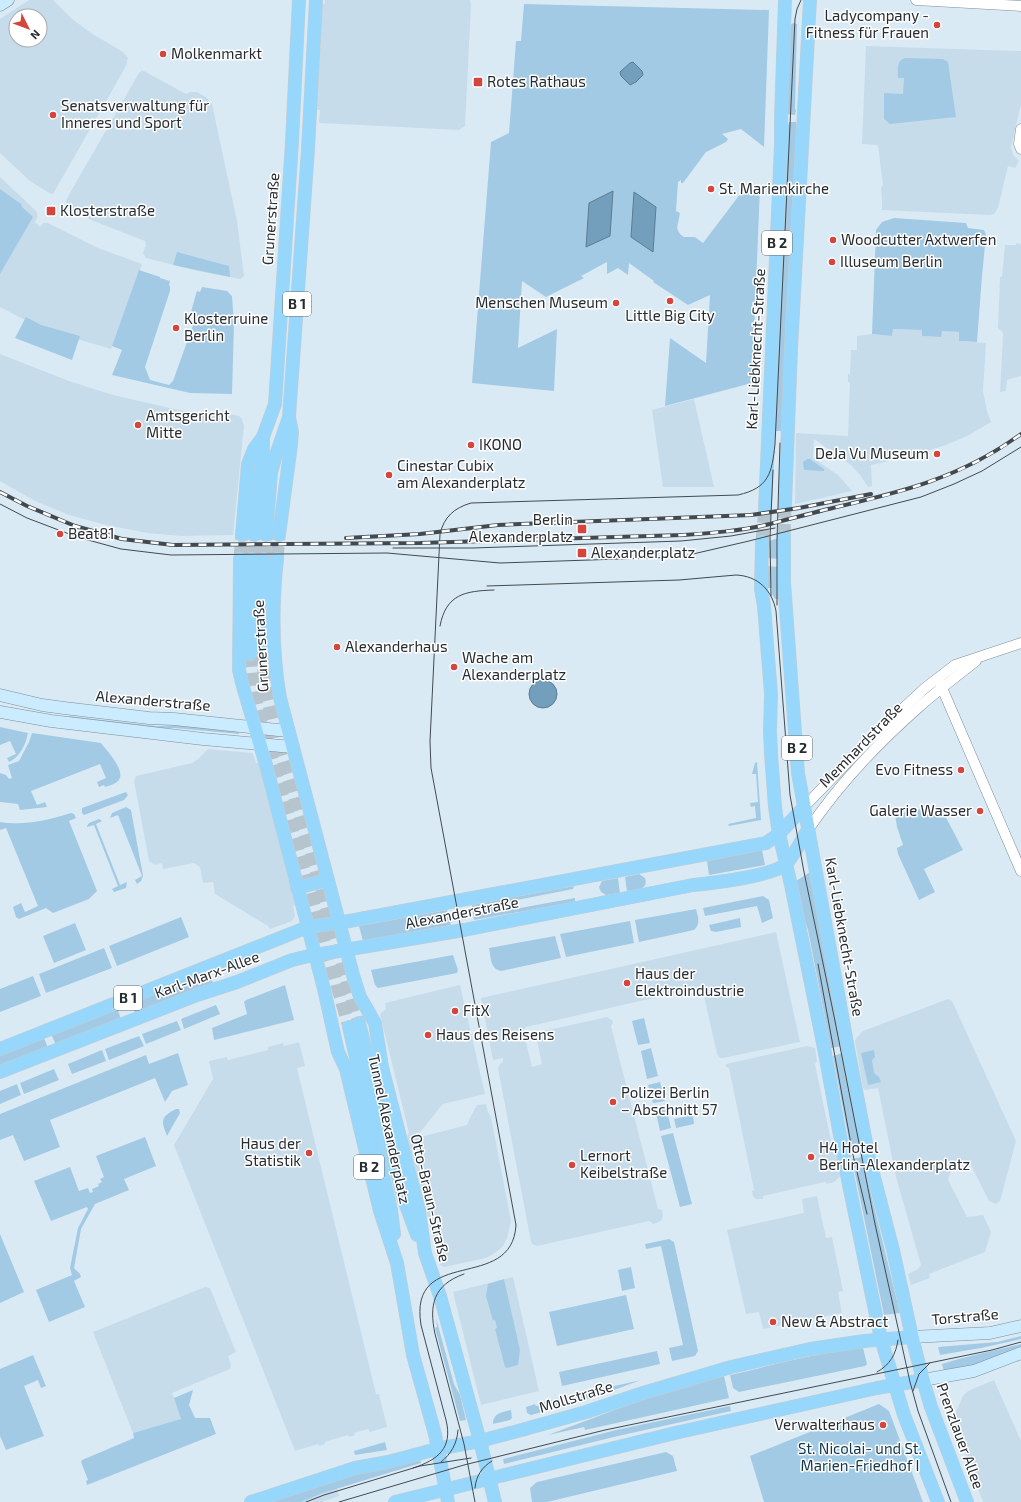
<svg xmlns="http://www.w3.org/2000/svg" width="1021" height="1502" font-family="'Exo 2',sans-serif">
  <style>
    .built { fill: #c6dceb; fill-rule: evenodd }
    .green { fill: #a3cae4 }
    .water { fill: #739fbc; stroke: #5c7c92 }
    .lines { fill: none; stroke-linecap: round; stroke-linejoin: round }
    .primary-tunnel { stroke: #b6c4ce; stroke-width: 13; stroke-dasharray: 13 6; stroke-linecap: butt }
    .tertiary-casing { stroke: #7f8d97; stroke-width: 11 }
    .secondary-casing { stroke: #7f8d97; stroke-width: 13 }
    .primary-casing { stroke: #cbcccd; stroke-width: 14 }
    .tertiary { stroke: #fff; stroke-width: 10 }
    .secondary { stroke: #cbebfe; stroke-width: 12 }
    .primary { stroke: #97d7fc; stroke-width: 13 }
    .tram { stroke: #424a4f; stroke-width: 1 }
    .rail-casing { stroke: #424a4f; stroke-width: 4 }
    .rail { stroke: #fff; stroke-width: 2.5; stroke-dasharray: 8; stroke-linecap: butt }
    .poi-dot { fill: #d3453d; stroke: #fff; stroke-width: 1.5 }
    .labels { text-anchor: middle; stroke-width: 3; stroke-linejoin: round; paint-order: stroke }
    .shield { fill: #fff; stroke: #676b6e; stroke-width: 1 }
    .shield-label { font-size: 14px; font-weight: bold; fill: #262c30 }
    .poi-label { font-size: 15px; fill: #262c30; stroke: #fff; text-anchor: start }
    .street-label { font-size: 15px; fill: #262c30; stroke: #fff }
    .park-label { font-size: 15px; fill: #11374c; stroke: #fff }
  </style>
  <rect width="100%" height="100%" fill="#daeaf5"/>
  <g class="built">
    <path d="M29,0H53L72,19L91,33L123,52L128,58L126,66L53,194H51L30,181L0,153V19ZM16,16H40V40H16Z"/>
    <polygon points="325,0 470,0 471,5 465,126 459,130 320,123 319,122 320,110 316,110 321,3 325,4"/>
    <polygon points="866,46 1021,51 1021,104 1011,147 1013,155 1019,161 1015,168 1008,166 998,208 994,214 989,215 882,210 882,199 881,187 883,186 878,145 862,144"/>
    <polygon points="142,70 186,94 190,92 197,92 207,98 212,104 237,221 244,276 240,279 198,271 146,258 143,253 146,245 145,241 91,220 67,205 66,200 139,73"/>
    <polygon points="0,177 36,211 38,216 35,222 40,227 43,223 48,223 98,248 142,264 111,349 40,328 0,307"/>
    <polygon points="1016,243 1021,244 1021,376 1007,380 1006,391 1000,392 1003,334 1002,331 998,329 1000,277 1002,277 1005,245 1016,245"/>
    <polygon points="892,329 923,330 922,336 941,337 941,331 959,332 959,341 986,343 983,391 987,411 991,422 967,436 946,445 911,456 871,465 872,486 868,487 860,475 851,465 814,439 813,458 838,475 852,491 795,504 796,433 848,436 850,382 848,382 848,374 850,374 851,350 857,350 857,336 872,334 892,336"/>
    <polygon points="0,354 69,381 113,395 183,411 231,414 239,416 242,419 244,426 233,535 181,536 148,533 106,525 69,515 35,501 0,481"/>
    <polygon points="694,399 714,487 663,487 652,410"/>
    <polygon points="208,749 252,753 254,756 256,763 259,763 296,905 293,906 295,916 292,921 270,929 268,926 215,894 213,882 203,883 200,867 194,863 163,869 162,863 155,865 149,861 134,781 136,776 192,763 198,759"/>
    <polygon points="776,932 800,1042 723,1058 720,1058 717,1054 702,987 526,1027 523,1030 532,1067 542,1064 536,1036 539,1032 607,1017 612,1020 613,1023 611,1026 658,1209 662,1210 663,1216 661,1221 654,1224 649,1221 537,1246 534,1245 531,1242 498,1068 500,1064 503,1062 503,1058 493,1060 481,998"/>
    <polygon points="460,985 485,1094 443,1104 417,1136 417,1138 467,1125 471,1116 477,1105 486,1104 488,1112 491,1117 511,1221 507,1238 503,1246 495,1253 486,1258 444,1267 440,1265 407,1137 409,1133 380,1014 386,1009 385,1003"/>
    <polygon points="948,999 952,1001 1016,1141 1000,1201 996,1204 989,1201 969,1161 952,1168 948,1180 967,1217 983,1215 991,1232 985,1252 929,1274 930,1278 911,1285 908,1274 918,1269 921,1265 896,1177 878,1088 865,1090 863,1088 855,1041 857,1037 863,1031"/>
    <polygon points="299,1042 305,1066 297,1068 376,1394 379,1394 387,1427 370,1432 368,1429 354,1433 355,1435 349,1437 348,1435 325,1442 325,1444 319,1446 318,1444 295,1451 174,1145 213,1079 209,1061 227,1057 228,1060 268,1050 268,1047 283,1043 284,1046"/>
    <polygon points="807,1046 815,1048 817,1061 815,1064 833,1150 836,1152 841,1176 834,1182 827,1184 825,1182 763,1196 763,1199 756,1199 753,1196 752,1191 754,1190 729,1068 726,1067 726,1064"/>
    <polygon points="817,1196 826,1238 832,1237 843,1291 838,1292 842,1313 763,1329 759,1312 746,1314 727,1230 804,1213 802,1199"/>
    <polygon points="513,1277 539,1391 481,1405 453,1292"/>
    <polygon points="205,1287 210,1288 236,1352 228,1356 231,1365 230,1369 172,1393 182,1419 133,1433 93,1332"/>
    <polygon points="994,1380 1021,1441 1021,1502 983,1502 954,1422 954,1416 963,1396 968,1391"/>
    <polygon points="337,1488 339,1496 322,1502 301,1502 323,1493"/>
  </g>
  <g class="green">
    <polygon points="524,4 769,10 764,147 741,129 722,134 728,139 726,142 706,152 683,183 681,183 681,180 678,182 676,211 680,213 677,228 680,234 684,237 695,237 703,243 744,189 751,187 760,187 752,383 665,406 670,338 706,363 710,295 688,305 653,282 654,281 629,263 628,275 618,268 607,274 607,262 581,276 584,278 546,297 522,281 518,348 557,329 554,391 472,383 491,142 509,133 516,41 521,41"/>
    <polygon points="793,23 797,24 795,109 796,110 795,115 785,114 789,26"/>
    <path d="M905,58L943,59L948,62L956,117L890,124L884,119V93L903,94L904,78H898C898,70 896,61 905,58Z"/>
    <polygon points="789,122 796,122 796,127 799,127 784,431 772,431 785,126 788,126"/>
    <polygon points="0,189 21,204 22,207 33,217 0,274"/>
    <polygon points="894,218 966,223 968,228 984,230 986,235 982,276 977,342 959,341 959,332 942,331 941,337 922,336 922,330 893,329 892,336 872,334 876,230 882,222"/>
    <polygon points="177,252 229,266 230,277 173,265"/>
    <polygon points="139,270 160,277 160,278 170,281 169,285 170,286 170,291 145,367 150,380 169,385 173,381 197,314 191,312 196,294 197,291 200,292 202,287 227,291 232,296 234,324 232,394 190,393 112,375 122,350 112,346"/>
    <polygon points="26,317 41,325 80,336 72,360 15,338"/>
    <polygon points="807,459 810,459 824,469 824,471 804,470 803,462"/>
    <polygon points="780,538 779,559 767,558 768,541"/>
    <polygon points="767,566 779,567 781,599 775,599 772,594 772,588 768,588 768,578 766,578"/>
    <polygon points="69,716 156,726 180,725 229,731 238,730 239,734 175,728 155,729 68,718"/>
    <path d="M0,727L28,733C26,744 20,757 9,762L7,758L16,754L10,741L0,745Z"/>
    <path d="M32,733L101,743C106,750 129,773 117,782C114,784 109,786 105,787L104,785L99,787L97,782L106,778L100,764L31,791L37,805L45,802L47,807L20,810L18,804L0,802V773L6,775L9,779L12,778L8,765L19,761L29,742Z"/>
    <polygon points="757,762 761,820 729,826 728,824 756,818 755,806 751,807 750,803 758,802 756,774 752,774 755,763"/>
    <polygon points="126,792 128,795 124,800 84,815 82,813 82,808"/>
    <polygon points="940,806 963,850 924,869 935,892 919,900 898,854 897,848 903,845 897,827 895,814"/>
    <polygon points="126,807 131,810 143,876 141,881 137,884 135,880 142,876 118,815 110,818 112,813"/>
    <path d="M71,813L74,814L76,818L69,821L97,891L89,899L53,913L46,908L19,919L16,917L13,907L21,903L25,912L38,906L6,828L0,830V822C24,826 48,820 71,813Z"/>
    <polygon points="99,819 102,821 96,824 120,885 127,882 126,888 114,892 112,889 118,886 94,825 87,827 87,826 89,823"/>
    <polygon points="762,850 765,865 709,875 707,861"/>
    <polygon points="810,872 842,1046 831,1048 808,930 802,911 796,881"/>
    <path d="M639,874L645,878C649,890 636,890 627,891L625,877Z"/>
    <polygon points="618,878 620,893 606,895 601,892 599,887 602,881"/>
    <polygon points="574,886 573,889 507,902 509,910 575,898 575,902 474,920 472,905"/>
    <polygon points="763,896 769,900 773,918 762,923 757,906 705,916 703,908"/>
    <path d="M696,909C698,917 701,924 694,930L639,942L635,920Z"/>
    <polygon points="447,910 451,925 363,941 359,926"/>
    <polygon points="181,917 189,937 117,966 109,946"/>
    <polygon points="740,918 741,927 716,932 711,931 709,925"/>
    <polygon points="630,921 634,943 566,957 560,934"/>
    <polygon points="75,923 86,950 54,963 43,936"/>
    <path d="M555,936L561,958L501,971C490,969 491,957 489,948Z"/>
    <polygon points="104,948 112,968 46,993 39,974"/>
    <polygon points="453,955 458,970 457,973 378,988 375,985 371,970"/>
    <polygon points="209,971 213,983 135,1013 131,1003"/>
    <polygon points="33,976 41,996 0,1012 0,989"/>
    <polygon points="285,985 294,1020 214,1040 212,1028 247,1014 244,1002 246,1000"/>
    <polygon points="216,1005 220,1014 184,1029 181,1019"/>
    <polygon points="117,1008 121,1019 56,1045 51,1034"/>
    <polygon points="644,1018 650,1043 638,1045 632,1021"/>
    <polygon points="177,1021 181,1030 146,1044 142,1034"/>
    <polygon points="139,1036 144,1046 109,1060 105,1049"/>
    <polygon points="44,1038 48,1048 0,1067 0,1055"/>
    <polygon points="651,1048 658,1076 647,1079 641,1051"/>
    <polygon points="102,1050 106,1061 72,1074 68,1064"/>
    <polygon points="874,1050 875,1057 872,1060 874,1073 879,1077 881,1082 868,1085 861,1053"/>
    <polygon points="178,1053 188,1085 172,1091 165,1102 155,1078 50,1120 60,1147 24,1161 13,1135 0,1140 0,1114 146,1055 149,1064"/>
    <polygon points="843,1053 861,1149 851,1151 833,1056"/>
    <polygon points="54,1069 59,1080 24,1094 20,1083"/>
    <polygon points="660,1082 665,1101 653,1103 648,1085"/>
    <polygon points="17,1084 21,1095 0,1104 0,1091"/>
    <polygon points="666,1106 671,1128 660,1131 655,1108"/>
    <path d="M176,1109H179L180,1113L167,1136C161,1121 160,1117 176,1109Z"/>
    <polygon points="693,1115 694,1124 676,1128 674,1119"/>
    <polygon points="673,1133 692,1204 680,1207 661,1136"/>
    <polygon points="145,1137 156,1166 124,1179 129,1190 95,1204 81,1229 74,1268 80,1274 81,1277 74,1281 85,1307 49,1322 36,1290 72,1275 70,1268 78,1228 88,1209 87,1207 51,1221 34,1181 70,1167 79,1191 88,1188 90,1193 93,1192 92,1189 99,1186 98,1184 102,1182 100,1179 104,1177 96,1156"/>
    <polygon points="862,1157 900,1313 884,1315 852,1159"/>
    <polygon points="0,1234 24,1292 0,1303"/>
    <polygon points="669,1239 674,1242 698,1351 695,1356 672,1361 669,1348 683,1345 661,1246 646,1249 645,1244"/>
    <polygon points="631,1267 635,1288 622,1291 618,1270"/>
    <polygon points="504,1279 520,1350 518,1365 507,1368 505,1367 495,1329 497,1328 495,1320 493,1321 486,1296 488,1284"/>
    <polygon points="626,1295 634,1329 557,1346 549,1312"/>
    <polygon points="436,1318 454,1384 460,1395 466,1420 460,1421 435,1328 437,1327"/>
    <polygon points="1021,1336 1021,1339 981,1348 940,1355 938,1347 997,1342"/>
    <polygon points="1021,1344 1021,1349 983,1363 944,1371 942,1364 962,1358"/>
    <path d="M863,1348L867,1364L865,1366L739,1392L733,1388L730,1375C774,1365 818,1352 863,1348Z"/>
    <polygon points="657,1351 660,1364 562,1386 559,1372"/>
    <polygon points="33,1355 46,1386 41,1388 38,1380 24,1386 44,1436 6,1450 0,1436 0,1369"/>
    <polygon points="724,1376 729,1398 585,1430 584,1427 548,1435 673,1388"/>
    <polygon points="641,1380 595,1397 531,1415 527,1413 526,1407 535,1404 536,1406 544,1404 544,1402"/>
    <polygon points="193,1390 189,1405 195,1418 210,1418 216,1434 87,1485 86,1481 88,1480 81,1462 82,1460 134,1438 133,1433 181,1419 174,1398"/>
    <polygon points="879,1404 889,1411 923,1502 764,1502 750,1456"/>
    <polygon points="730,1406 731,1411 618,1436 504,1464 503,1459 616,1430"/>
    <path d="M511,1410L512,1418L510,1420L493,1424C493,1413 502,1412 511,1410Z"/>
    <polygon points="385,1442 387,1450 355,1455 354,1451"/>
    <polygon points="666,1452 673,1456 677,1471 547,1502 532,1502 530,1488 537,1482"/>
    <polygon points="420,1458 421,1463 323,1493 301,1502 267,1502 341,1477"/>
  </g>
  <g class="water">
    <polygon points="633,62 642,71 643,75 636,82 630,85 621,76 620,72 630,63"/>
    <polygon points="613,191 610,236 586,247 589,203"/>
    <polygon points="634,192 656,207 653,252 631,237"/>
    <circle cx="543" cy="694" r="14"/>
  </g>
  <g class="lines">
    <g class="primary-tunnel">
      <polyline points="784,537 785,505"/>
      <polyline points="762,542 765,508"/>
      <polyline points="240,559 242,535"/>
      <polyline points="252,559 254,535"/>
      <polyline points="264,559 266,535"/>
      <polyline points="277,559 279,535"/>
      <polyline points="261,650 268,700 278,744 311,852 359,1023"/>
      <polyline points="250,654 253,687 260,719 349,1027"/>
    </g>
    <g class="tertiary-casing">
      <g id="tertiary">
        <polyline points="916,0 1021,6"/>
        <polyline points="1021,129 1019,144 1021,149"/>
        <polyline points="939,681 1021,871"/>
        <polyline points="804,807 866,743 925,688 938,678 955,665 1021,643"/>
        <path d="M808,830C839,784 877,744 919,707C937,691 957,676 976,661"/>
      </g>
    </g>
    <g class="secondary-casing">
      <g id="secondary">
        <polyline points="0,5 8,0"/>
        <polyline points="0,695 42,705 64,708 149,718 174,719 288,731"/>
        <polyline points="0,712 51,721 203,739 292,747"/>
        <polyline points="912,1337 990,1333 1021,1326"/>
        <polyline points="923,1380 974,1371 1021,1353"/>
      </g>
    </g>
    <g class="primary-casing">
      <g id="primary">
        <polyline points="785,505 791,349 810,0"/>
        <polyline points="765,508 781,144 781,118 785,0"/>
        <polyline points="242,535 248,464 254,449 263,437 275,404 292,142 299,0"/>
        <polyline points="254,535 263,451 263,437"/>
        <polyline points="266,535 271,473 275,458 288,420"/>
        <polyline points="279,535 291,445 292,432 289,417 308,149 316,0"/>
        <polyline points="784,537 784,582 798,773 849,1054 869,1158 893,1250 912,1337 923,1380 931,1407 967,1502"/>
        <polyline points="762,542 761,589 764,606 771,694 770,731 771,754 775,807 779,834 791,885 825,1053 849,1185 881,1339 904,1415 938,1502"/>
        <polyline points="240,559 239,670 242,683 266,765 324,989 338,1052 346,1069 380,1211 397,1263 413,1355 435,1434 448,1502"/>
        <path d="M277,559C272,604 272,652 280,698L353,975L360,997L375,1023L382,1067L419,1211L425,1253L440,1296L480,1441L495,1502"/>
        <polyline points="261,650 260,609 264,559"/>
        <polyline points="250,654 248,596 252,559"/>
        <polyline points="297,888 327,880"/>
        <polyline points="359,1023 403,1197 417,1235"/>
        <polyline points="349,1027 391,1210 394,1234"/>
        <polyline points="0,1049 308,927 344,922 766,843 779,834 804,807"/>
        <path d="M0,1072L197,995L237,982L292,960L309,956L464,930L693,885C713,883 773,876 786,864C793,857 802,839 808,830"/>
        <polyline points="251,1502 355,1468 388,1462 437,1449 480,1441 518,1431 586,1412 643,1393 731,1367 810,1349 864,1341 912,1337"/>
        <polyline points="395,1502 675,1433 877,1388 923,1380"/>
      </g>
    </g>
    <use href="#tertiary" class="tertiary"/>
    <use href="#secondary" class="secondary"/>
    <use href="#primary" class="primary"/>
    <g class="tram">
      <polyline points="0,504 27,518 77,537 121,549 171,555 387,553 500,563 680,557 749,541 921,497 954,484 982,471 1021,447"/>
      <polyline points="393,548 473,548 681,541 731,536 775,528"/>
      <path d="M487,586L679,580L736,575C758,576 772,590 776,611L790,795L804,872L834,1016L875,1224L910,1382L918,1411L951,1502"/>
      <polyline points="771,596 770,538 773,470"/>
      <polyline points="777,605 777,540 780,443"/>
      <path d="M440,626C446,594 465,591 494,590"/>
      <polyline points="818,964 853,1155 867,1214"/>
      <path d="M464,1274C433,1285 429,1305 435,1334L464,1444L475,1502"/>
      <path d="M877,1372C890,1365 896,1354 898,1340"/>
      <polyline points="913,1391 919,1374 930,1363"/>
      <path d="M441,1462C451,1454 457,1444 458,1430"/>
      <path d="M413,1468C438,1460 453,1448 446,1420L421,1325C408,1244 512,1294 516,1225L431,768L430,741L440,534C444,517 454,508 471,503L738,495C769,488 772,473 775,444L795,19L797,9L801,0"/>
      <path d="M475,1488C476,1476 482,1467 492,1461"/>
      <polyline points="306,1502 324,1495 420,1466 471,1458"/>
      <polyline points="339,1502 464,1465 605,1430 992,1350 1021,1342"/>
    </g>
    <g class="rail-casing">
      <g id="rail">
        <path d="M0,492L27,506L75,526L122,539L173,545L420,543L683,535C712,533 741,531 770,524C788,519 806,515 824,510C897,493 958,480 1021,434"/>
        <polyline points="346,538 420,534 498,525 751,515 799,508 871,494"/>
      </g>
    </g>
    <use href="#rail" class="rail"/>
  </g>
  <g class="poi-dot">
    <circle cx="937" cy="25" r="4"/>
    <circle cx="163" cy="54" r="4"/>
    <rect x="473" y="77" width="10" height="10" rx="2"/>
    <circle cx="53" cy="115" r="4"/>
    <circle cx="711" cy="189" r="4"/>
    <rect x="46" y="206" width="10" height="10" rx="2"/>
    <circle cx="833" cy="240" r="4"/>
    <circle cx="832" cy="262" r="4"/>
    <circle cx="670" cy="301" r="4"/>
    <circle cx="616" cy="303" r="4"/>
    <circle cx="176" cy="328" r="4"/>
    <circle cx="138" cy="425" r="4"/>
    <circle cx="471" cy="445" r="4"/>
    <circle cx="937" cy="454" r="4"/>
    <circle cx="389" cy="475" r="4"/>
    <rect x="577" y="524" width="10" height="10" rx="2"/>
    <circle cx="60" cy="534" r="4"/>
    <rect x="577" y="548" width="10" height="10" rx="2"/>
    <circle cx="337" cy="647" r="4"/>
    <circle cx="454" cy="667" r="4"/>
    <circle cx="961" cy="770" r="4"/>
    <circle cx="980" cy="811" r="4"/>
    <circle cx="627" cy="983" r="4"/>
    <circle cx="455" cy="1011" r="4"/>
    <circle cx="428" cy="1035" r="4"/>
    <circle cx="613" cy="1102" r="4"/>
    <circle cx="309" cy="1153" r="4"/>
    <circle cx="811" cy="1157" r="4"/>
    <circle cx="572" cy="1165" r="4"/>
    <circle cx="773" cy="1322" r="4"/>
    <circle cx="883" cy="1425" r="4"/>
  </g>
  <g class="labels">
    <g class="shield">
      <rect x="762" y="231" width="30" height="24" rx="3"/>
      <rect x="283" y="292" width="28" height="24" rx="3"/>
      <rect x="782" y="736" width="30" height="24" rx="3"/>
      <rect x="114" y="986" width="28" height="24" rx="3"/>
      <rect x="354" y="1155" width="30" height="24" rx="3"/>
    </g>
    <g class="shield-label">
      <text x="777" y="248">B 2</text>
      <text x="297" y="309">B 1</text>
      <text x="797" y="753">B 2</text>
      <text x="128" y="1003">B 1</text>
      <text x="369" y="1172">B 2</text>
    </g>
    <g class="poi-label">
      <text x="929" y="21" text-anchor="end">Ladycompany -<tspan x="929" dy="17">Fitness für Frauen</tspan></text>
      <text x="171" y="59">Molkenmarkt</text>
      <text x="487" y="87">Rotes Rathaus</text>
      <text x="61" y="111">Senatsverwaltung für<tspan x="61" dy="17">Inneres und Sport</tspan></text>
      <text x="719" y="194">St. Marienkirche</text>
      <text x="60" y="216">Klosterstraße</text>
      <text x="841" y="245">Woodcutter Axtwerfen</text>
      <text x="840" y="267">Illuseum Berlin</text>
      <text x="608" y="308" text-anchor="end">Menschen Museum</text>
      <text x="670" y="321" text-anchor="middle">Little Big City</text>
      <text x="184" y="324">Klosterruine<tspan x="184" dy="17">Berlin</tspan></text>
      <text x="146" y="421">Amtsgericht<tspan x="146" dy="17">Mitte</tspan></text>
      <text x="479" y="450">IKONO</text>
      <text x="929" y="459" text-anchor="end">DeJa Vu Museum</text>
      <text x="397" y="471">Cinestar Cubix<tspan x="397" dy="17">am Alexanderplatz</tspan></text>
      <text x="573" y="525" text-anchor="end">Berlin<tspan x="573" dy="17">Alexanderplatz</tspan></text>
      <text x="68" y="539">Beat81</text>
      <text x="591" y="558">Alexanderplatz</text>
      <text x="345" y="652">Alexanderhaus</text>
      <text x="462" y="663">Wache am<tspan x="462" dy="17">Alexanderplatz</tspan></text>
      <text x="953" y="775" text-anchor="end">Evo Fitness</text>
      <text x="972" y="816" text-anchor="end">Galerie Wasser</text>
      <text x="635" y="979">Haus der<tspan x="635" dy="17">Elektroindustrie</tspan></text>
      <text x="463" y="1016">FitX</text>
      <text x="436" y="1040">Haus des Reisens</text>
      <text x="621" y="1098">Polizei Berlin<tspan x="621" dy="17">– Abschnitt 57</tspan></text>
      <text x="301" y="1149" text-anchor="end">Haus der<tspan x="301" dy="17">Statistik</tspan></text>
      <text x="819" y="1153">H4 Hotel<tspan x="819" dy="17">Berlin-Alexanderplatz</tspan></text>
      <text x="580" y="1161">Lernort<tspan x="580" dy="17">Keibelstraße</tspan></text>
      <text x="781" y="1327">New &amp; Abstract</text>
      <text x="875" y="1430" text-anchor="end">Verwalterhaus</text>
    </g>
    <g class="street-label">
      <text transform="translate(271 219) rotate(-86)" y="5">Grunerstraße</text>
      <text transform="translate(756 349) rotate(-87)" y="5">Karl-Liebknecht-Straße</text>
      <text transform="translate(261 646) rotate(-93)" y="5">Grunerstraße</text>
      <text transform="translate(153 701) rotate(5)" y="5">Alexanderstraße</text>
      <text transform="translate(861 745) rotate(-46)" y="5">Memhardstraße</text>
      <text transform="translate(462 913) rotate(-11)" y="5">Alexanderstraße</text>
      <text transform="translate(844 937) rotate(80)" y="5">Karl-Liebknecht-Straße</text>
      <text transform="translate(207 975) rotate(-20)" y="5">Karl-Marx-Allee</text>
      <text transform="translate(389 1129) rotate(78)" y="5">Tunnel Alexanderplatz</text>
      <text transform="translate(430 1198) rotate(77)" y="5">Otto-Braun-Straße</text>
      <text transform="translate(965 1317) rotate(-5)" y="5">Torstraße</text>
      <text transform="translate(576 1397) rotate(-17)" y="5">Mollstraße</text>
      <text transform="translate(960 1436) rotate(70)" y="5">Prenzlauer Allee</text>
    </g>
    <g class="park-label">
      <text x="860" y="1454">St. Nicolai- und St.<tspan x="860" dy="17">Marien-Friedhof I</tspan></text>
    </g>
  </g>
  <g transform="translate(28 28) rotate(132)"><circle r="19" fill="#ffffff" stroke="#a8abac"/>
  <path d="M0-3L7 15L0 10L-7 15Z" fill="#d3453d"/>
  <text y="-6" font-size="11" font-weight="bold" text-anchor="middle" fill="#262c30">N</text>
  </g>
</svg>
